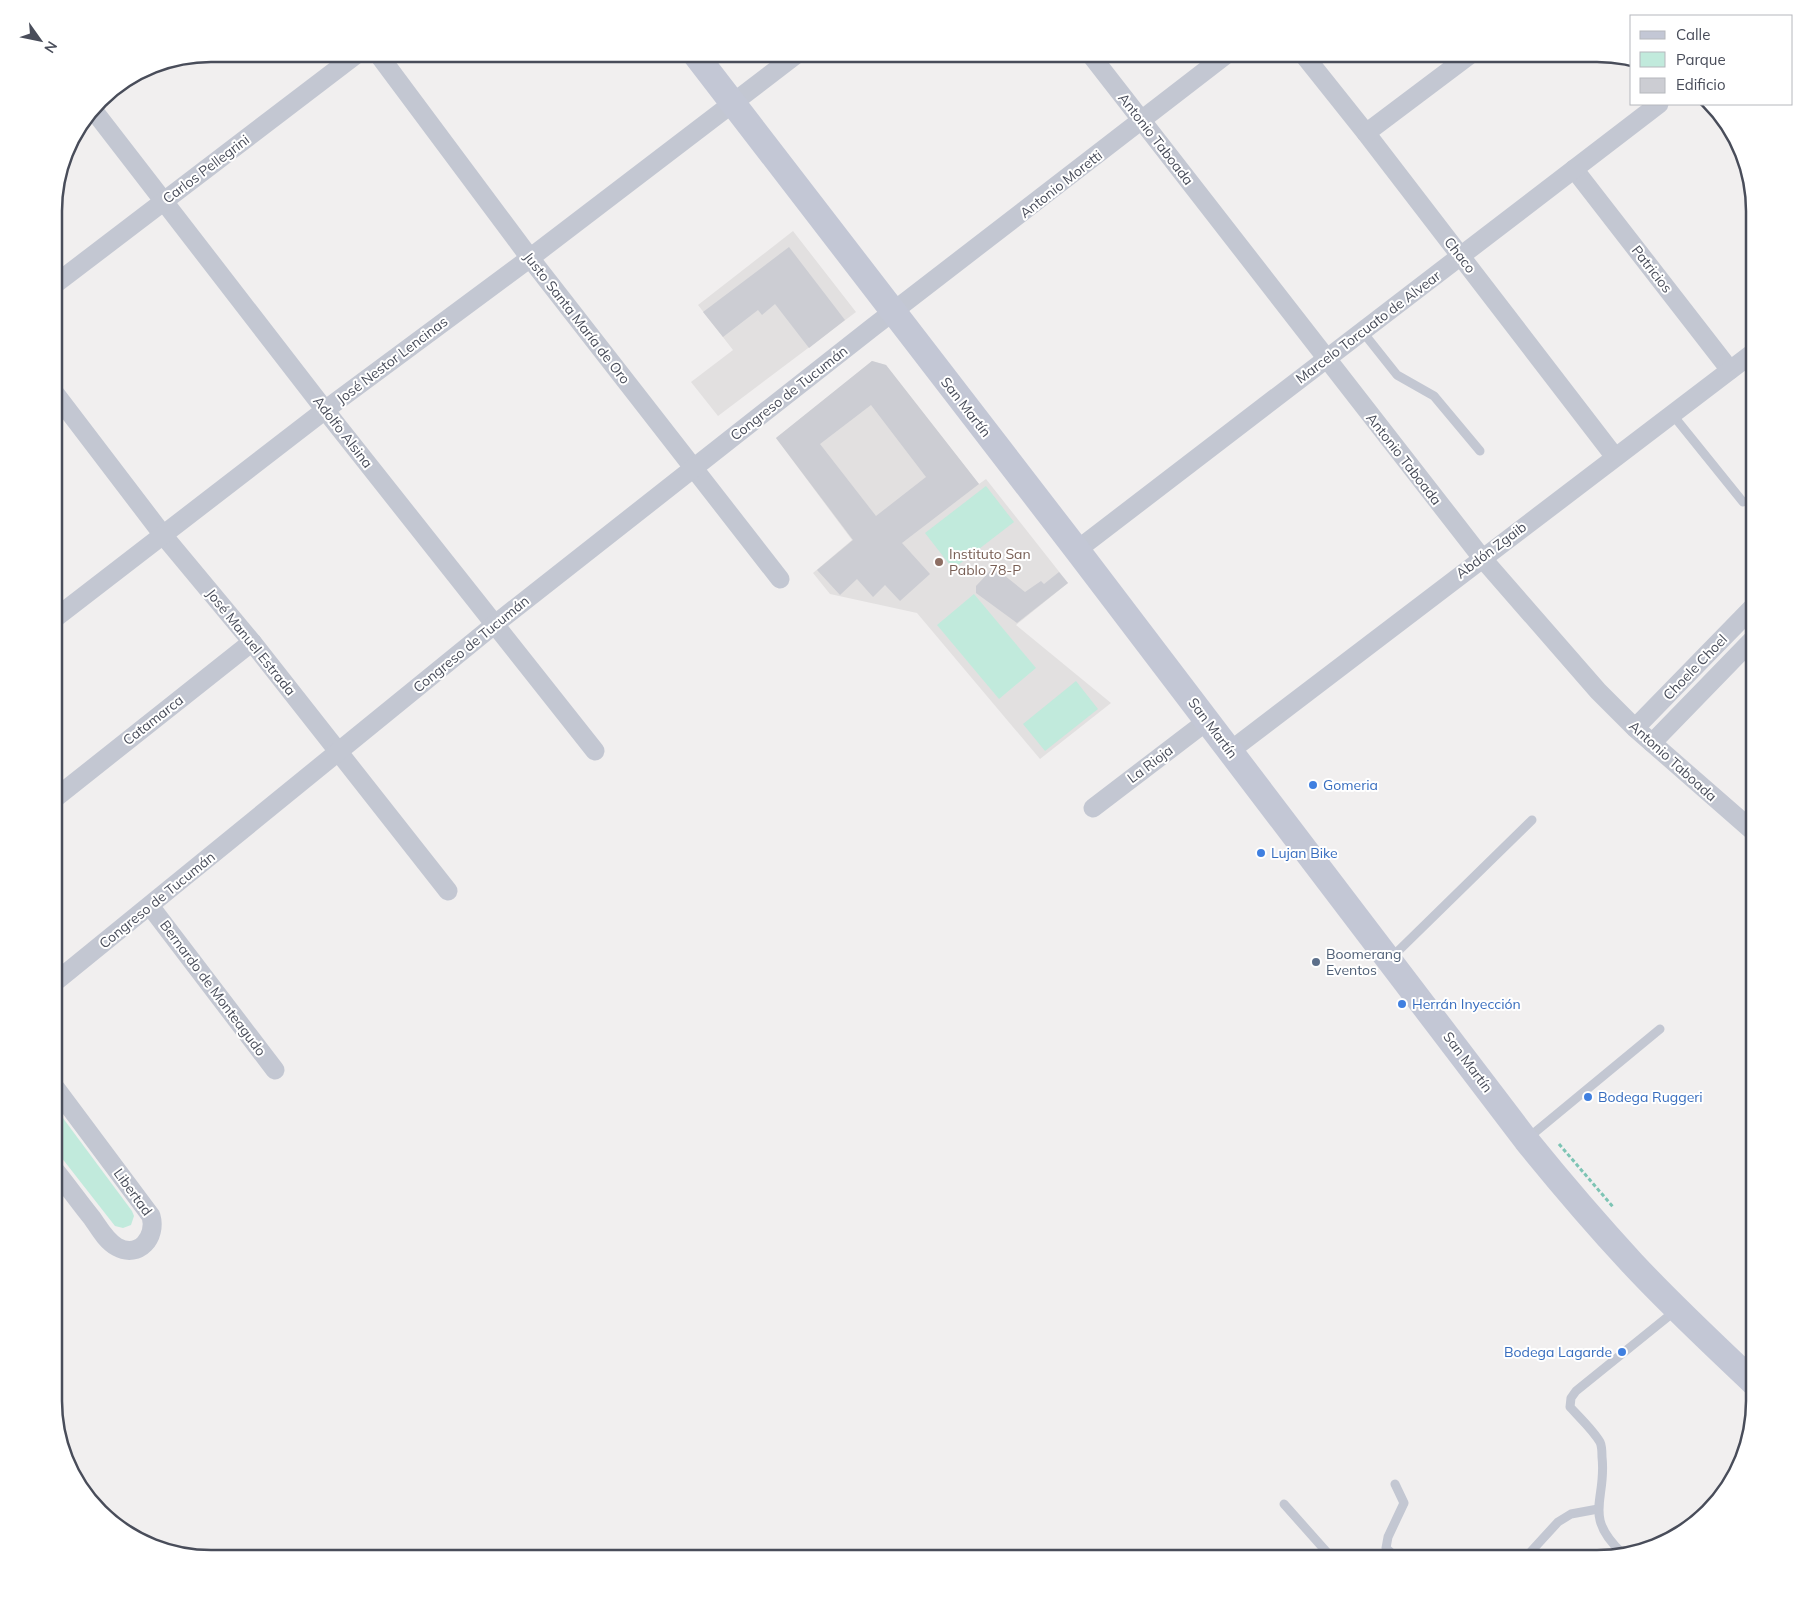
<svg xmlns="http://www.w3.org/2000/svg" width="1808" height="1612" font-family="Mulish,sans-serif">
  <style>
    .education { fill: #e2e0e0 }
    .green { fill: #c1eadc }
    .building { fill: #cccdd3; fill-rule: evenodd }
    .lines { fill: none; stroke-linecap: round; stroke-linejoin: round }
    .path { stroke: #7dc4b4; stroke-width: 3; stroke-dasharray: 4 2.5; stroke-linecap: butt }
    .lane { stroke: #c3c7d2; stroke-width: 9 }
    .street { stroke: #c3c7d2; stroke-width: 19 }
    .secondary { stroke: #c3c7d5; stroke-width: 26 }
    .education-dot { fill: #8d6e63; stroke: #fff; stroke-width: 2 }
    .shop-dot { fill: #3f7fe0; stroke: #fff; stroke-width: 2 }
    .service-dot { fill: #5c6f8a; stroke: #fff; stroke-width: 2 }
    .labels { text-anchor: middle; stroke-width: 4; stroke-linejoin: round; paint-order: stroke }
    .street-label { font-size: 14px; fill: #494d5a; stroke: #fff }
    .education-label { font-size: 14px; fill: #785e54; stroke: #fff; text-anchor: start }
    .shop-label { font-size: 14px; fill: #366cbe; stroke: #fff; text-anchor: start }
    .service-label { font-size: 14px; fill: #4e5e75; stroke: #fff; text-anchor: start }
    .rim { fill: none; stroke: #494d5a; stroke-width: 2.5 }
  </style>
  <rect width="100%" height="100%" fill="#f1efef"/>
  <g class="education">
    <polygon points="793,231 856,312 718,416 691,382 733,350 698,305"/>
    <polygon points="872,361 886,365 979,484 986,479 1068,583 1016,625 1111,703 1040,759 917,613 830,594 813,573 852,540 776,438"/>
  </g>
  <g class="green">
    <polygon points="986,486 1014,522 953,569 925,533"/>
    <polygon points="974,594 1036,668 999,699 937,625"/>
    <polygon points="1076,681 1098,709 1045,751 1023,724"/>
    <polygon points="54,1106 132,1211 134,1216 131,1225 123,1228 115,1226 54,1148"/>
  </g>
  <g class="building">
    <polygon points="789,247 845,320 809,348 775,304 762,315 758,310 723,337 703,312"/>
    <path d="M872,361L886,365L979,484L902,543L930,574L900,601L885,585L873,597L857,579L840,595L817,570L853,540L776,438ZM871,405L926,477L876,516L820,444Z"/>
    <polygon points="991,570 999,571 1025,592 1041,581 1044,584 1059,572 1068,583 1017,623 976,593 976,586"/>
  </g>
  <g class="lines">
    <polyline class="path" points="1559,1144 1614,1208"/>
    <g class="lane">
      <polyline points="1362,331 1397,375 1434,396 1480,451"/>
      <polyline points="1672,414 1743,502"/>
      <polyline points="1390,959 1532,820"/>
      <polyline points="1528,1138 1660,1029"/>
      <polyline points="1395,1484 1404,1503 1388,1537 1386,1548 1397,1558"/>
      <polyline points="1284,1504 1332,1558"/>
      <path d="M1622,1553C1582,1515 1607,1500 1602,1457C1602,1453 1602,1446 1600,1442C1593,1430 1580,1418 1570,1407L1571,1398L1576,1391L1675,1311"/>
      <polyline points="1525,1558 1558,1522 1571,1514 1598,1509"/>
    </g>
    <g class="street">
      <polyline points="378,54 530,258 780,579"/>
      <polyline points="1090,54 1482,558 1598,691 1635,728 1754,832"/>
      <polyline points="1303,54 1366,133 1615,457"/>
      <polyline points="94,111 325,410 595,751"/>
      <polyline points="1366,133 1471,54"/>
      <polyline points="1574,169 1730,370"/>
      <polyline points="54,285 357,54"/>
      <polyline points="54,392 163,535 252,642 448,891"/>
      <polyline points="1077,550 1659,104"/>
      <polyline points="54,619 325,410 530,258 797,54"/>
      <polyline points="1635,728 1754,606"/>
      <polyline points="1652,743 1754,638"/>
      <polyline points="1230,751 1754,352"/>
      <polyline points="54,799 252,642"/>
      <polyline points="1093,808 1207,721"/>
      <polyline points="150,906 275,1070"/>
      <polyline points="54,983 494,625 873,327 1227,54"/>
      <path d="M54,1169C67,1185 79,1202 92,1218C99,1228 106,1241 117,1247C139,1259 157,1237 151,1216L54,1086"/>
    </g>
    <path class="secondary" d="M695,54L1077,550L1526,1140C1560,1182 1595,1223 1632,1263C1671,1305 1713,1344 1754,1383"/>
  </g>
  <circle class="education-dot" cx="939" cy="562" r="5"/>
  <g class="shop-dot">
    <circle cx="1313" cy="785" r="5"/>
    <circle cx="1261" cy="853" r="5"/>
    <circle cx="1402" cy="1004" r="5"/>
    <circle cx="1588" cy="1097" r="5"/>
    <circle cx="1622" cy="1352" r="5"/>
  </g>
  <circle class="service-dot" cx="1316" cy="962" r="5"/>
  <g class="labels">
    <g class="street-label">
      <text transform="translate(1156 139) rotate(52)" y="5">Antonio Taboada</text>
      <text transform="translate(206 169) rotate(-37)" y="5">Carlos Pellegrini</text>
      <text transform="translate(1061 184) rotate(-38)" y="5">Antonio Moretti</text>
      <text transform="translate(1460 255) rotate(52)" y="5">Chaco</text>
      <text transform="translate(1652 269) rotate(52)" y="5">Patricios</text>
      <text transform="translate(577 318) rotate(52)" y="5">Justo Santa María de Oro</text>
      <text transform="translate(1368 327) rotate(-37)" y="5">Marcelo Torcuato de Alvear</text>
      <text transform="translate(392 360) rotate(-37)" y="5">José Nestor Lencinas</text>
      <text transform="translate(789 393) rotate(-38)" y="5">Congreso de Tucumán</text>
      <text transform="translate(966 407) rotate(52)" y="5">San Martín</text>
      <text transform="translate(343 432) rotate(52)" y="5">Adolfo Alsina</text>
      <text transform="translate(1404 459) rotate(52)" y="5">Antonio Taboada</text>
      <text transform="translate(1491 550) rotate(-37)" y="5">Abdón Zgaib</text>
      <text transform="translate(251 642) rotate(51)" y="5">José Manuel Estrada</text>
      <text transform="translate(471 644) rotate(-39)" y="5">Congreso de Tucumán</text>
      <text transform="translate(1695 667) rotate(-46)" y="5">Choele Choel</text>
      <text transform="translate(153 720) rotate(-38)" y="5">Catamarca</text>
      <text transform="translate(1213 728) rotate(53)" y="5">San Martín</text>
      <text transform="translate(1673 761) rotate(42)" y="5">Antonio Taboada</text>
      <text transform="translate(1150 764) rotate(-37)" y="5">La Rioja</text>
      <text transform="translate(157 900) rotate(-39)" y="5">Congreso de Tucumán</text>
      <text transform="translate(213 988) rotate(53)" y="5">Bernardo de Monteagudo</text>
      <text transform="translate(1468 1062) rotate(53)" y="5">San Martín</text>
      <text transform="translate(133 1192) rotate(54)" y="5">Libertad</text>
    </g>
    <g class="education-label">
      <text x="949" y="559">Instituto San<tspan x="949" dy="16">Pablo 78-P</tspan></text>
    </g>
    <g class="shop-label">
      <text x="1323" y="790">Gomeria</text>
      <text x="1271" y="858">Lujan Bike</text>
      <text x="1412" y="1009">Herrán Inyección</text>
      <text x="1598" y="1102">Bodega Ruggeri</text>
      <text x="1612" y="1357" text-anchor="end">Bodega Lagarde</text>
    </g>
    <g class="service-label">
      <text x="1326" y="959">Boomerang<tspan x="1326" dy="16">Eventos</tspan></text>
    </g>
  </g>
  <path d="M0 0H1808V1612H0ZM211 62H1597A149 149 0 0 1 1746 211V1401A149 149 0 0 1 1597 1550H211A149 149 0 0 1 62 1401V211A149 149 0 0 1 211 62Z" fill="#fff" fill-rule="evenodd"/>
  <path class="rim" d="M211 62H1597A149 149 0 0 1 1746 211V1401A149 149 0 0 1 1597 1550H211A149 149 0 0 1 62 1401V211A149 149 0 0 1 211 62Z"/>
  <rect x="1630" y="15" width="162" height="90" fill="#ffffff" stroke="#b6b8bd"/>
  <rect x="1640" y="31" width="25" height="8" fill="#c3c7d5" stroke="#b6b8bd"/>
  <text x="1676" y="40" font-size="15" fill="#494d5a">Calle</text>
  <rect x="1640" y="52" width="25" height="15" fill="#c1eadc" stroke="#b6b8bd"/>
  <text x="1676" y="65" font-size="15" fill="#494d5a">Parque</text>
  <rect x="1640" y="78" width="25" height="15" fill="#cccdd3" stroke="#b6b8bd"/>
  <text x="1676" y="90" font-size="15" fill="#494d5a">Edificio</text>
  <g transform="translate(40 40) rotate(123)" stroke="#ffffff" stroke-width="4" paint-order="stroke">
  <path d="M0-4L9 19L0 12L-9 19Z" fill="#494d5a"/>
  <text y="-8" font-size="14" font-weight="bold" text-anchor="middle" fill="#494d5a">N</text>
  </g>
</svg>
